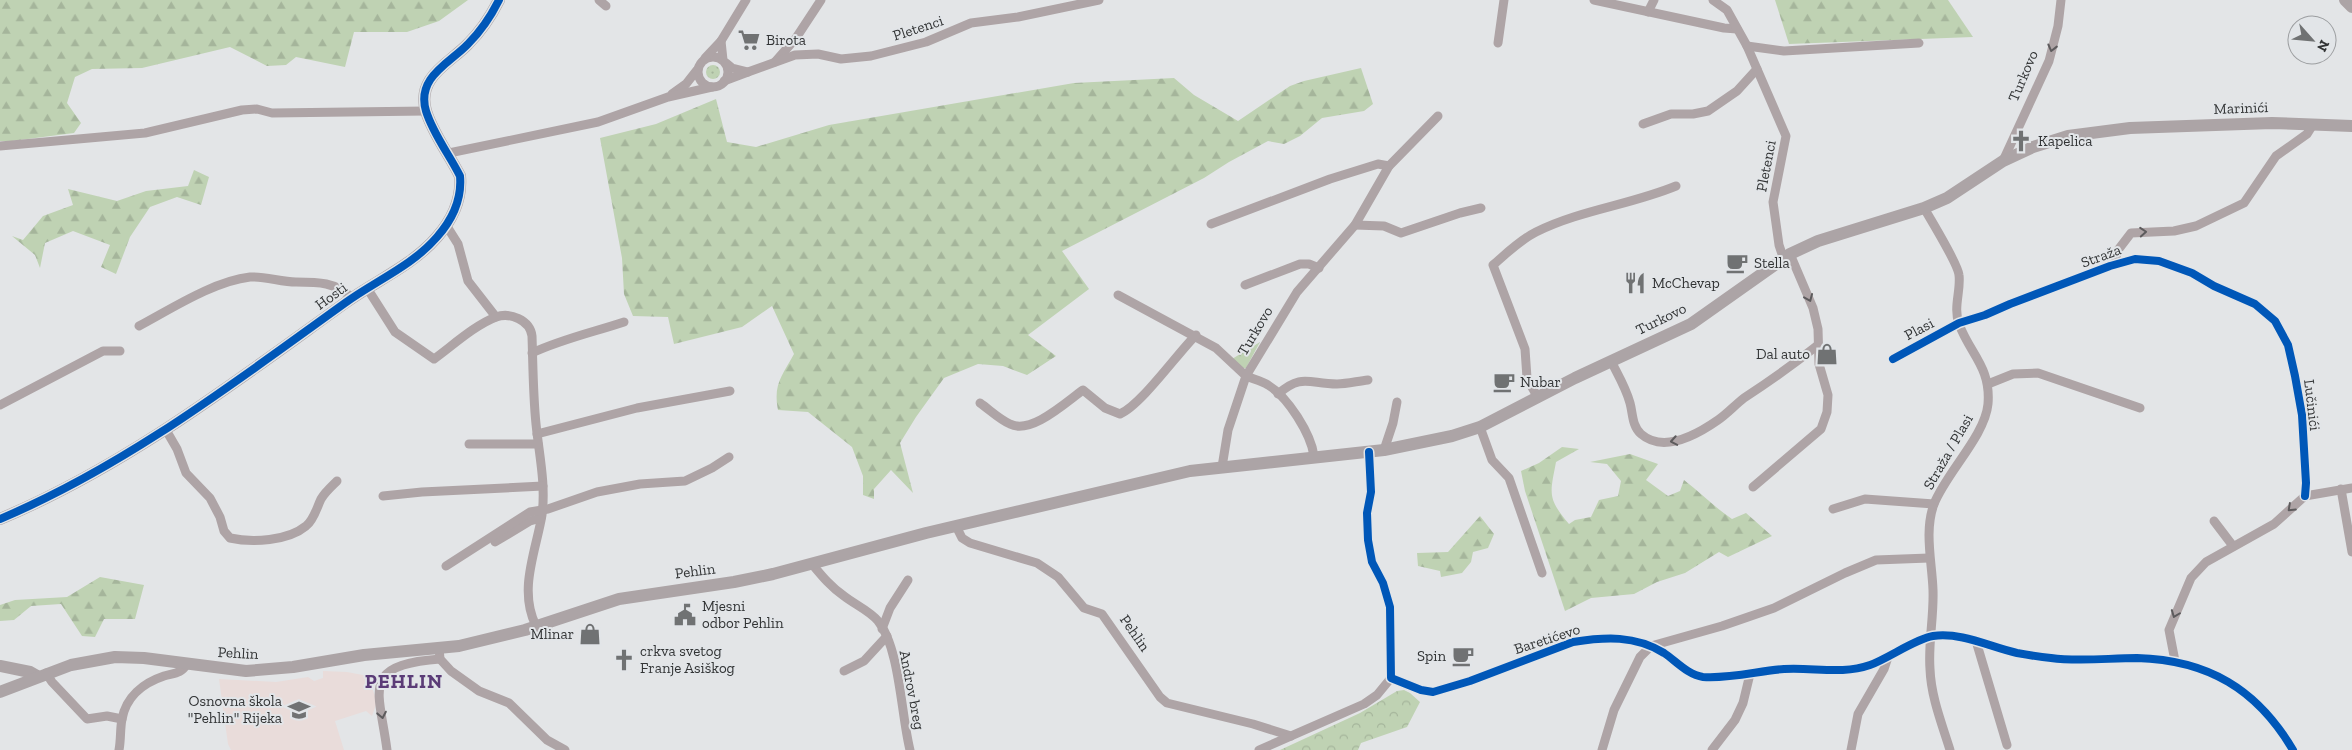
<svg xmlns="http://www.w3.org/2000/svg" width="2352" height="750" font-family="'Zilla Slab',serif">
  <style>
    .education { fill: #e9dcda }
    .grass { fill: url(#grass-dots) }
    .forest { fill: url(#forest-firs) }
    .park { fill: url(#park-crowns) }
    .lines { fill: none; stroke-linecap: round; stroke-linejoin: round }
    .street { stroke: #aea4a6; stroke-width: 9 }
    .secondary { stroke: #aca4a6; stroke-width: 12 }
    .cycleway-casing { stroke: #e2e5e8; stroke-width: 11 }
    .cycleway { stroke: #0057b8; stroke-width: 8 }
    .oneway { stroke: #5d5b5d }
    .labels { text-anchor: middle; stroke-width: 4; stroke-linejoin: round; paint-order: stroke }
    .street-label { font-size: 15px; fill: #323435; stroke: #e2e5e8 }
    .poi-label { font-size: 15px; fill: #323435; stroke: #e2e5e8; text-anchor: start }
    .district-label { font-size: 20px; font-weight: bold; letter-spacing: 1px; fill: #5b3c77; stroke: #e2e5e8 }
  </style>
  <defs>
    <pattern id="grass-dots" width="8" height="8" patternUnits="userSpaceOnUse" patternTransform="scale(1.25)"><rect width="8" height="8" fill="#bfd2b3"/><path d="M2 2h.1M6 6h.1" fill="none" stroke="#a5b59b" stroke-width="1.8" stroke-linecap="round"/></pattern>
    <pattern id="forest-firs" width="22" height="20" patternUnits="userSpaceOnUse" patternTransform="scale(1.25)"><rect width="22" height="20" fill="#bfd2b3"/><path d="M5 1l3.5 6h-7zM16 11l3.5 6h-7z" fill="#a5b59b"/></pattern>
    <pattern id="park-crowns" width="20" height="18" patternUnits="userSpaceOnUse" patternTransform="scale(1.25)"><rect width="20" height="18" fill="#bfd2b3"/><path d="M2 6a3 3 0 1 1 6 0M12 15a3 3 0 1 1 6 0" fill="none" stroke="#a5b59b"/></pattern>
  </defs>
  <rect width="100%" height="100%" fill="#e3e5e7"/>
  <polygon class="education" points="323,671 347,672 368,676 377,702 372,716 366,711 335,721 344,750 231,750 228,744 219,679 276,682 308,677 314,681 323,678"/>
  <circle class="grass" cx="713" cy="72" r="7"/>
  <g class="forest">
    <polygon points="0,0 468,0 439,21 407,32 354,32 345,67 296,57 286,65 267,66 230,47 142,68 92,69 75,77 67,103 81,123 74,133 12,141 0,141"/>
    <polygon points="1775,0 1948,0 1973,37 1789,44"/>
    <path d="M1361,68L1373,104L1364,111L1322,118L1300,136L1284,144L1268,141L1229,162L1204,178L1062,251L1089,289L1028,335L1056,356L1027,375L1003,366L978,364L944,378L916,417L900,443L913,493L891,470L874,489V499L863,495V476L852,447L808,412L778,410C773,384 782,376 794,354L772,306L742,327L674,344L668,317L633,316L624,294L622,258L600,138L656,124L716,99L727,142L756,147L829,125L1074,83L1174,78L1194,95L1238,121L1290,86L1304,81Z"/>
    <polygon points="194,170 209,177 201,205 177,197 150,207 130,237 116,274 101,267 110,245 73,231 45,243 40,268 35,255 12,236 23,240 43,216 73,205 68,189 117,201 146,191 188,186"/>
    <path d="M1562,447L1579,449L1556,462C1550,494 1547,498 1569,524L1575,520L1591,517L1599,500L1618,496L1621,481L1607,464L1590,462L1630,454L1658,464L1646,480L1668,496L1680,491L1684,480C1701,493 1714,507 1732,519L1746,513L1772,536L1728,557L1719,552L1685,573L1657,582L1634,594L1591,598L1565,611L1525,491L1521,471L1539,463Z"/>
    <polygon points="1480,516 1494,534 1488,548 1473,552 1471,562 1462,573 1441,577 1440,571 1418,566 1417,553 1448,552"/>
    <polygon points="100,577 144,585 135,619 104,619 95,637 82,636 61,604 31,606 14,620 0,621 0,605 15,600 67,597"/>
  </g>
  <g class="park">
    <polygon points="1260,342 1246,368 1241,368 1232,359"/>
    <polygon points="1404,690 1410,693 1420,702 1407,727 1361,743 1358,750 1280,750 1360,713 1397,691"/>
  </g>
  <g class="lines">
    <g class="street">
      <polyline points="599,0 606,6"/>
      <polyline points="1594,0 1724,28 1737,29"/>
      <polyline points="1713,0 1727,10 1747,46 1786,136 1773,202 1779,245 1783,257"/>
      <polyline points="1648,12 1654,0"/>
      <polyline points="721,41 746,0"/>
      <polyline points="1498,43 1504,0"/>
      <polyline points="1747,46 1784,51 1919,43"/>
      <circle cx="713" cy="72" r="15"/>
      <polyline points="705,58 721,41 723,60"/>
      <polyline points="775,62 796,38 821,0"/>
      <polyline points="748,72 795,55 818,54 841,59 871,56 926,42 971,23 1018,17 1099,0"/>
      <polyline points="724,81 748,72 732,68 726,63"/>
      <polyline points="672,94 686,84 697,70"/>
      <polyline points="1643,124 1671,114 1693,114 1708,111 1737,91 1757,69"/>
      <polyline points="0,146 145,133 242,110 257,109 272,113 426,111"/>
      <polyline points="449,153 598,122 668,97 712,87"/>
      <polyline points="2003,161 2049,61 2058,26 2061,0"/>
      <path d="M1924,208C1931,220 1958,264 1959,275C1961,291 1953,307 1959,324C1970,354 1991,367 1988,404C1985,436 1946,473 1934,504C1924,531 1932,562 1933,590C1934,617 1928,643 1930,669C1931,697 1942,724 1950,750"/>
      <polyline points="1211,224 1330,179 1378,164 1389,166"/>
      <polyline points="446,225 458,244 468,281 496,317"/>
      <polyline points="1355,225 1384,226 1401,233 1460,213 1481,208"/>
      <polyline points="2114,265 2118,250 2131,233 2174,231 2196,226 2244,203 2276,156 2307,134 2312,126"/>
      <polyline points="1245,285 1300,264 1309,264 1319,268"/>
      <path d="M367,288L395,332L434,359C452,346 475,325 496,317C510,312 530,320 532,336C533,366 533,394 536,424C539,454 546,484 542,515C536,551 518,590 536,626"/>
      <polyline points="1118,295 1216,348 1246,376 1228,430 1222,467"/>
      <path d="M139,326C171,309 214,281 250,277C265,276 281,282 296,282C318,282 336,282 352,298"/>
      <path d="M532,353C562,339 594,332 624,322"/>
      <polyline points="1893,359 1959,323 1985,315 2010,304 2110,266 2135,259 2159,261 2192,273 2214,286 2255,304 2275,321 2288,345 2295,376 2302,415 2306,483 2305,496"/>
      <path d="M1611,361C1618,375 1626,388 1630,403C1633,414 1632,426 1641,434C1664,454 1698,434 1718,420C1727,414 1735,405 1744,398C1770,381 1794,364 1818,345"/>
      <polyline points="1988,384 2013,374 2038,373 2140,408"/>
      <path d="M1278,394C1302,373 1309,384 1337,384C1347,384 1358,381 1368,380"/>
      <path d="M1538,398L1527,378L1525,349L1493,265C1507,253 1520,240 1536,232C1580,210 1630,205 1676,186"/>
      <path d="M980,403C990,410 999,419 1010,424C1031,435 1066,402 1083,390L1105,408L1120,414C1141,405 1177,354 1196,335"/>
      <polyline points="0,405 103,351 120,351"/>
      <polyline points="1480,427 1492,460 1509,478 1542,573"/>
      <path d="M166,430L177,449L186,473L210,498L220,517L224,531L230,538C252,543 288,541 306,526C314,520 317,507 321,499C325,492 332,486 337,481"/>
      <polyline points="537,434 637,408 730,391"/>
      <polyline points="469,444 538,444"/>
      <polyline points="1384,450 1393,423 1397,402"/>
      <path d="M1369,452L1371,492L1367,513L1368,540L1372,562L1383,583L1390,607L1391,678L1421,690L1433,692L1470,681L1573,642C1605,637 1635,635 1664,653C1676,661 1688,675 1703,677C1730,679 1758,671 1784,669C1813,667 1842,675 1870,665C1889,658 1915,639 1933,636C1962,632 1990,647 2017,653C2028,655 2040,657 2051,658C2079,662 2109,658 2137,658C2208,660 2257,689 2293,750"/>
      <path d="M1314,456C1311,434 1288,397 1268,385C1262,381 1253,379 1246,376L1297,292L1355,225L1389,166L1438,116"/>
      <polyline points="1753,487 1821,429 1827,412 1828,395 1819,364 1818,329 1813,308 1790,254"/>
      <polyline points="2341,489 2352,552"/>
      <polyline points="383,496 422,492 543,486"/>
      <polyline points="1833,509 1865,499 1934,504"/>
      <polyline points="2214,521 2233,546"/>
      <polyline points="956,526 962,538 970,543 1037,563 1058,577 1084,608 1102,614 1160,697 1167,703 1253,724 1291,736"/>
      <polyline points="495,542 530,521 541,518"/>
      <path d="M812,564C822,576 831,587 844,596C854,604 870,611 878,621C900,648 901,715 910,750"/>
      <polyline points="446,566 530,512 548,509 597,492 640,484 685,481 712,468 729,457"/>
      <polyline points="882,629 890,608 908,580"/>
      <polyline points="1976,641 2007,745"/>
      <polyline points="439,648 440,659 451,671 479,691 509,703 547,740 565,750"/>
      <polyline points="2175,661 2169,630 2191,578 2206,562 2274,524 2305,496 2352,488"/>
      <polyline points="844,671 864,661 887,636"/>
      <polyline points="46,673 52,682 87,719 107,716 122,719"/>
      <path d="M119,750C121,740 120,729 122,719C126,697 143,683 164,676C174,673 181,674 187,664"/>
      <path d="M387,750C379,689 360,665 440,659"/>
      <polyline points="1259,750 1364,704 1377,695 1391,678"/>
      <polyline points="1602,750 1614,710 1640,657 1651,646 1722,626 1774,608 1845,573 1876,560 1929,558"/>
      <polyline points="1712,750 1735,720 1743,703 1750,674"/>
      <polyline points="1851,750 1858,714 1884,669 1888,657"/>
    </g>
    <g class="secondary">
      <polyline points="2345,0 2352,7"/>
      <path d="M0,519C126,466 235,382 345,303C375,281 412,266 437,237C452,220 462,199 460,176C449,154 433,134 426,111C416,77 450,63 468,44C481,31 491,16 499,0"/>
      <polyline points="0,666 30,672 37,676"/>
      <polyline points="0,692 71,665 115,657 144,658 246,671 293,667 364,655 459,646 525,630 619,599 734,582 773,574 926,533 1190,471 1384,450 1452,436 1480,427 1575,378 1691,324 1790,254 1818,241 1924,208 1947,198 2003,161 2033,147 2068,136 2130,128 2272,123 2352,126"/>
    </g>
    <g class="cycleway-casing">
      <g id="cycleway">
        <polyline points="1893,359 1959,323 1985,315 2010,304 2110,266 2135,259 2159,261 2192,273 2214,286 2255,304 2275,321 2288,345 2295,376 2302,415 2306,483 2305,496"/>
        <path d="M1369,452L1371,492L1367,513L1368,540L1372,562L1383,583L1390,607L1391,678L1421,690L1433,692L1470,681L1573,642C1605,637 1635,635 1664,653C1676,661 1688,675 1703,677C1730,679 1758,671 1784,669C1813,667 1842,675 1870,665C1889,658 1915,639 1933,636C1962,632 1990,647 2017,653C2028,655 2040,657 2051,658C2079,662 2109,658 2137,658C2208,660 2257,689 2293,750"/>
        <path d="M0,519C126,466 235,382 345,303C375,281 412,266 437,237C452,220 462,199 460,176C449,154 433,134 426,111C416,77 450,63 468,44C481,31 491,16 499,0"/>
      </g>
    </g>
    <use href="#cycleway" class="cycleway"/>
  </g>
  <defs><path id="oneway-chevron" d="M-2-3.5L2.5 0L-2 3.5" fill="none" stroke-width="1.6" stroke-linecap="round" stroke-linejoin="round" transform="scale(1.25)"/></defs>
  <g class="oneway">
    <use href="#oneway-chevron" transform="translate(2052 48) rotate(104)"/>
    <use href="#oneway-chevron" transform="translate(2143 232) rotate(-4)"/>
    <use href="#oneway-chevron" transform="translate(1809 298) rotate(67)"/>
    <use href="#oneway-chevron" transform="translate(1674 441) rotate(170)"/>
    <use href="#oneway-chevron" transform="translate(2291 508) rotate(137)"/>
    <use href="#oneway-chevron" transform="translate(2175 614) rotate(111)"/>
    <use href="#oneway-chevron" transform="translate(382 715) rotate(79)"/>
  </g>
  <defs>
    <g id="supermarket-bare" transform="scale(1.725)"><path d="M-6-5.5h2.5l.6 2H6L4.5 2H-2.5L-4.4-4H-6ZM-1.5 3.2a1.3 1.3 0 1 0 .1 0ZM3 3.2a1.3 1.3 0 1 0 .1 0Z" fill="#707273" stroke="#e2e5e8" stroke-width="2.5" paint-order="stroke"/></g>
    <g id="church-bare" transform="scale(1.725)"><path d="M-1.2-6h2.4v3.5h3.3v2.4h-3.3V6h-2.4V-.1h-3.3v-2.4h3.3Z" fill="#707273" stroke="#e2e5e8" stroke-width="2.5" paint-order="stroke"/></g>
    <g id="cafe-bare" transform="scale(1.725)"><path d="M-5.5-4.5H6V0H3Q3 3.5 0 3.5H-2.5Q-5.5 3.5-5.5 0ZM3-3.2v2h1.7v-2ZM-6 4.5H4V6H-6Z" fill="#707273" stroke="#e2e5e8" stroke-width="2.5" paint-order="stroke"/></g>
    <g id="restaurant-bare" transform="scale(1.725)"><path d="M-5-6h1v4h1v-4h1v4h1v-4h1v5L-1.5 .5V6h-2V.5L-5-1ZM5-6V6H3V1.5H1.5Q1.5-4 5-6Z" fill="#707273" stroke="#e2e5e8" stroke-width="2.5" paint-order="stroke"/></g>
    <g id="shop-bare" transform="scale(1.725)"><path d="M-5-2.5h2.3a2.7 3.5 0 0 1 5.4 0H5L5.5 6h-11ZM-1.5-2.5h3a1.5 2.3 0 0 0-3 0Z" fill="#707273" stroke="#e2e5e8" stroke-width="2.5" paint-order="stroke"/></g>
    <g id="civic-bare" transform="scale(1.725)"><path d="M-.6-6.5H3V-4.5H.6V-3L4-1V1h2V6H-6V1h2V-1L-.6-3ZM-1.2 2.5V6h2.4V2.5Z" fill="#707273" stroke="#e2e5e8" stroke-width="2.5" paint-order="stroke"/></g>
    <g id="school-bare" transform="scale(1.725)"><path d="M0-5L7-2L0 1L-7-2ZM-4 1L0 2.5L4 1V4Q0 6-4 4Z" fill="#707273" stroke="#e2e5e8" stroke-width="2.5" paint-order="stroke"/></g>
  </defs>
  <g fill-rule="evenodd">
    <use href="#supermarket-bare" x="749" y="40"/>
    <use href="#church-bare" x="2021" y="141"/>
    <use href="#cafe-bare" x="1737" y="263"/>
    <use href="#restaurant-bare" x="1635" y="283"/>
    <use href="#shop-bare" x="1827" y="354"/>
    <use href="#cafe-bare" x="1504" y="382"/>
    <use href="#civic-bare" x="685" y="615"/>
    <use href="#shop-bare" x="590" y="634"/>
    <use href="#cafe-bare" x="1463" y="656"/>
    <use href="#church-bare" x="624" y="660"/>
    <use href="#school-bare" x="299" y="710"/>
  </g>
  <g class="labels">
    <g class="street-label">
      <text transform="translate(918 28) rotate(-18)" y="5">Pletenci</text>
      <text transform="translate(2023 76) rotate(-67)" y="5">Turkovo</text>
      <text transform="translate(2241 108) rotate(-2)" y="5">Marinići</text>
      <text transform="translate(1766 166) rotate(-79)" y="5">Pletenci</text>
      <text transform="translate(2101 256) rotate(-20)" y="5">Straža</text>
      <text transform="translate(331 296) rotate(-36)" y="5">Hosti</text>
      <text transform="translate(1661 319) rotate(-26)" y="5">Turkovo</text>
      <text transform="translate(1919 329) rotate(-28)" y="5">Plasi</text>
      <text transform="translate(1255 331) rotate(-59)" y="5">Turkovo</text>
      <text transform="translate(2312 405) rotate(83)" y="5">Lučinići</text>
      <text transform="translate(1948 452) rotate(-60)" y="5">Straža / Plasi</text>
      <text transform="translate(695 571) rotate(-7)" y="5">Pehlin</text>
      <text transform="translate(1135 633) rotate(55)" y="5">Pehlin</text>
      <text transform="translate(1547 639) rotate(-18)" y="5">Baretićevo</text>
      <text transform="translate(238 653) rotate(3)" y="5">Pehlin</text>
      <text transform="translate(912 690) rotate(79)" y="5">Androv breg</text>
    </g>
    <g class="poi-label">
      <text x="766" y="45">Birota</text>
      <text x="2038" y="146">Kapelica</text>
      <text x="1754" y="268">Stella</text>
      <text x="1652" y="288">McChevap</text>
      <text x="1810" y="359" text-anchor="end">Dal auto</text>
      <text x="1520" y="387">Nubar</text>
      <text x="702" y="611">Mjesni<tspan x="702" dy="17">odbor Pehlin</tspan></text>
      <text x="574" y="639" text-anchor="end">Mlinar</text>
      <text x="640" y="656">crkva svetog<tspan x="640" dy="17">Franje Asiškog</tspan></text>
      <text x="1446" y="661" text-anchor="end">Spin</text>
      <text x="282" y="706" text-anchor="end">Osnovna škola<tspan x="282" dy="17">"Pehlin" Rijeka</tspan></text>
    </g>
    <g class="district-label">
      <text x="404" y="688">PEHLIN</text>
    </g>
  </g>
  <g transform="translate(2312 40) rotate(117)"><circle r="24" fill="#e2e5e8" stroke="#9c9ea0"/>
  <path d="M0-4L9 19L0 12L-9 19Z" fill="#707273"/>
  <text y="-8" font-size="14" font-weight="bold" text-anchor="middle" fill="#323435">N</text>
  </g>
</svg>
